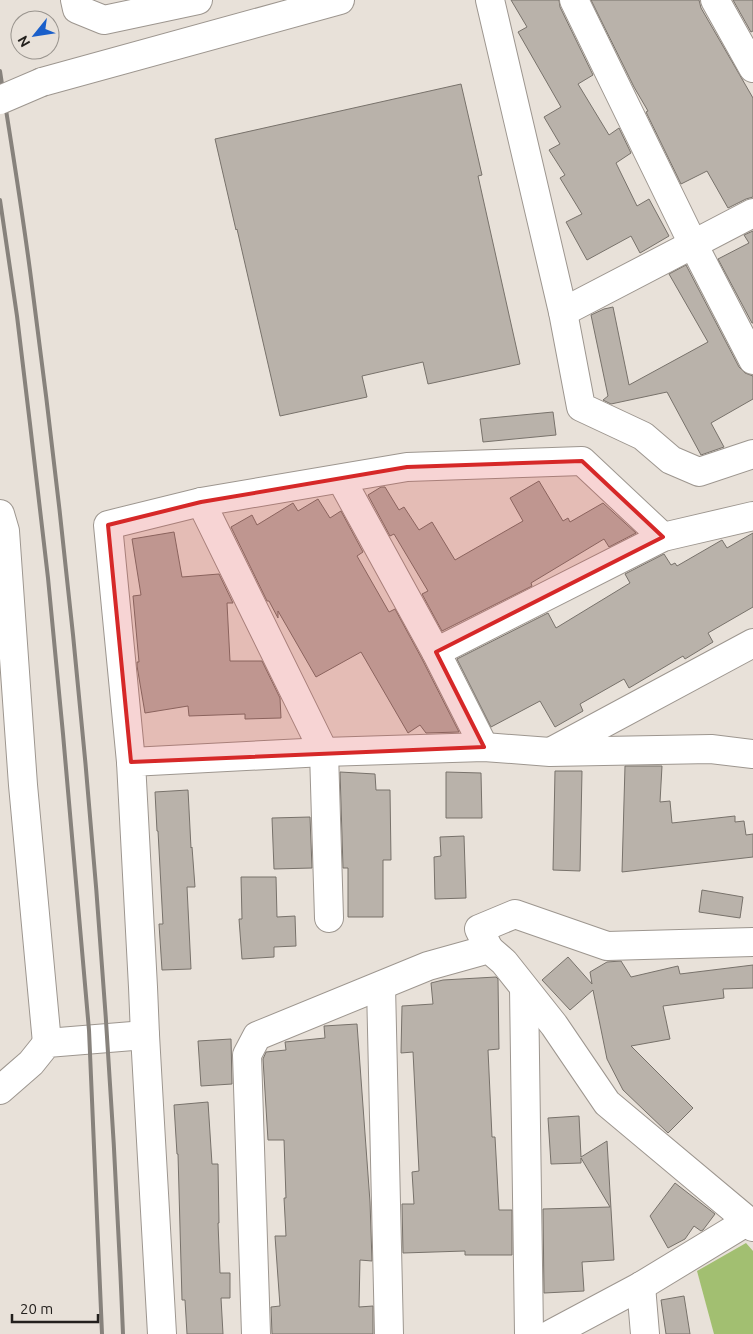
<svg xmlns="http://www.w3.org/2000/svg" width="753" height="1334" font-family="Ubuntu,sans-serif">
  <style>
    .forest { fill: #a2bf71 }
    .building { fill: #b9b2aa; stroke: #78726b }
    .lines { fill: none; stroke-linecap: round; stroke-linejoin: round }
    .minor-casing { stroke: #9d968f; stroke-width: 30 }
    .minor { stroke: #fff; stroke-width: 28 }
    .rail { stroke: #87827c; stroke-width: 4 }
    .minor-bridge-casing { stroke: #9d968f; stroke-width: 30; stroke-linecap: butt }
    .minor-bridge { stroke: #fff; stroke-width: 28 }
    .marked { fill: #d62828; fill-opacity: 0.2; stroke: #d62828; stroke-width: 4; stroke-linejoin: round }
  </style>
  <rect width="100%" height="100%" fill="#e8e1d9"/>
  <polygon class="forest" points="746,1243 753,1251 753,1334 714,1334 697,1271"/>
  <g class="building">
    <polygon points="511,0 559,0 560,7 593,75 578,84 609,135 619,128 631,153 616,163 637,206 649,199 669,236 640,253 631,236 587,260 566,222 582,214 560,178 565,175 549,150 560,144 544,117 561,107 518,32 527,27"/>
    <polygon points="591,0 699,0 701,8 753,98 753,197 746,199 728,208 707,171 681,184 646,112 648,111 634,87"/>
    <polygon points="733,0 753,0 753,31 751,32"/>
    <polygon points="461,84 482,175 478,176 520,364 428,384 423,362 362,376 367,397 280,416 237,229 236,230 215,139"/>
    <polygon points="753,231 753,323 752,323 718,259 749,243 744,235"/>
    <polygon points="686,265 739,367 745,373 753,376 753,399 711,423 724,447 701,455 667,392 611,404 603,400 608,396 591,315 604,309 613,307 629,385 708,342 669,274"/>
    <polygon points="553,412 556,435 483,442 480,419"/>
    <polygon points="539,481 563,521 568,518 570,522 603,503 636,533 609,547 604,539 531,583 532,586 442,631 422,594 428,591 394,534 390,536 368,495 381,487 385,487 399,510 404,507 419,530 432,522 455,560 523,521 510,498"/>
    <polygon points="318,499 330,518 341,511 363,552 357,556 389,612 395,609 422,659 459,732 426,733 420,725 408,733 361,652 316,677 278,611 278,618 269,601 267,601 231,527 252,515 257,525 293,503 298,511"/>
    <polygon points="174,532 182,577 219,574 233,603 227,603 230,661 262,661 280,698 281,718 245,719 245,714 189,716 188,706 145,713 137,666 137,662 139,662 133,596 141,595 132,539"/>
    <polygon points="753,533 753,607 708,633 713,642 685,659 683,656 629,688 624,679 580,704 583,711 555,727 540,701 491,727 457,659 548,613 556,628 630,583 625,574 664,554 671,565 675,563 677,566 722,540 727,548"/>
    <polygon points="625,766 662,766 660,802 670,801 672,823 735,816 735,822 744,821 746,835 753,834 753,857 622,872"/>
    <polygon points="555,771 582,771 580,871 553,870"/>
    <polygon points="340,772 375,774 376,790 390,790 391,860 383,860 383,917 348,917 348,868 343,868"/>
    <polygon points="446,772 481,773 482,818 446,818"/>
    <polygon points="188,790 191,848 192,847 195,887 187,887 191,969 162,970 159,924 163,924 158,831 157,831 155,792"/>
    <polygon points="310,817 312,868 274,869 272,818"/>
    <polygon points="464,836 466,898 435,899 434,857 441,856 440,837"/>
    <polygon points="241,877 276,877 277,917 295,916 296,946 274,947 274,957 242,959 239,919 242,919"/>
    <polygon points="702,890 743,897 740,918 699,912"/>
    <polygon points="568,957 592,984 590,972 607,962 621,961 631,977 678,966 680,974 753,965 753,988 723,989 724,998 663,1006 670,1039 631,1046 693,1108 668,1133 623,1090 607,1059 593,990 570,1010 542,980"/>
    <polygon points="496,977 498,979 499,1049 488,1050 492,1137 495,1137 499,1210 512,1210 512,1255 465,1255 465,1251 403,1253 402,1204 414,1204 412,1172 419,1171 413,1052 401,1053 402,1006 433,1004 431,983 443,980"/>
    <polygon points="357,1024 370,1202 372,1261 360,1260 359,1307 373,1306 373,1334 272,1334 271,1307 280,1306 275,1236 286,1236 284,1198 286,1198 284,1140 268,1140 263,1059 266,1052 286,1050 285,1042 325,1038 324,1026"/>
    <polygon points="231,1039 232,1084 201,1086 198,1041"/>
    <polygon points="208,1102 212,1164 218,1164 219,1223 218,1223 220,1273 230,1273 230,1298 221,1298 223,1334 187,1334 185,1300 182,1300 178,1154 177,1154 174,1105"/>
    <polygon points="579,1116 581,1157 607,1141 614,1260 582,1262 584,1291 544,1293 543,1209 610,1207 581,1158 581,1163 551,1164 548,1118"/>
    <polygon points="675,1183 715,1214 703,1230 701,1231 694,1226 685,1239 668,1248 650,1216"/>
    <polygon points="684,1296 690,1334 666,1334 661,1300"/>
  </g>
  <g class="lines">
    <g class="minor-casing">
      <g id="minor">
        <polyline points="75,0 77,9 104,20 198,0"/>
        <polyline points="490,0 563,312 581,407 643,436 671,460 699,472 753,454"/>
        <polyline points="574,0 693,244 753,360"/>
        <polyline points="715,0 753,68"/>
        <polyline points="42,82 340,0"/>
        <polyline points="563,312 753,213"/>
        <polyline points="341,479 436,652 484,747"/>
        <polyline points="201,502 324,752 329,918"/>
        <polyline points="0,514 5,531 23,785 47,1043"/>
        <polyline points="436,652 663,537 753,516"/>
        <polyline points="554,750 753,643"/>
        <polyline points="131,762 108,525 201,502 407,467 582,461 663,537"/>
        <polyline points="489,949 479,929 515,914 607,946 753,942"/>
        <polyline points="381,986 389,1334"/>
        <polyline points="524,988 529,1334"/>
        <polyline points="0,1090 31,1063 47,1043 145,1035"/>
        <polyline points="641,1286 645,1334"/>
        <polyline points="162,1334 145,1035 143,987 131,762 324,752 484,747 550,752 711,749 753,754"/>
        <polyline points="256,1334 247,1055 257,1036 428,966 489,949 504,962 554,1025 607,1103 748,1221 753,1227"/>
        <polyline points="551,1334 641,1286 748,1221"/>
      </g>
    </g>
    <use href="#minor" class="minor"/>
    <g class="rail">
      <path d="M0,71C11,143 23,214 32,286C78,633 109,984 123,1334"/>
      <polyline points="0,200 17,316 30,424 48,578 63,734 89,1030 102,1334"/>
    </g>
    <g class="minor-bridge-casing">
      <polyline id="minor-bridge" points="0,100 42,82"/>
    </g>
    <use href="#minor-bridge" class="minor-bridge"/>
  </g>
  <path class="marked" d="M582,461L663,537L436,652L484,747L131,762L108,525L201,502L407,467Z"/>
  <g transform="translate(35 35) rotate(240)"><circle r="24" fill="#e8e1d9" stroke="#99948e"/>
  <path d="M0-4L9 19L0 12L-9 19Z" fill="#1a5fca"/>
  <text y="-8" font-size="14" font-weight="bold" text-anchor="middle" fill="#23201d">N</text>
  </g>
  <path d="M12 1314v8h86v-8" fill="none" stroke="#23201d" stroke-width="2.5"/>
  <text x="20" y="1314" font-size="15" fill="#23201d" stroke="#e8e1d9" stroke-width="4" paint-order="stroke">20 m</text>
</svg>
